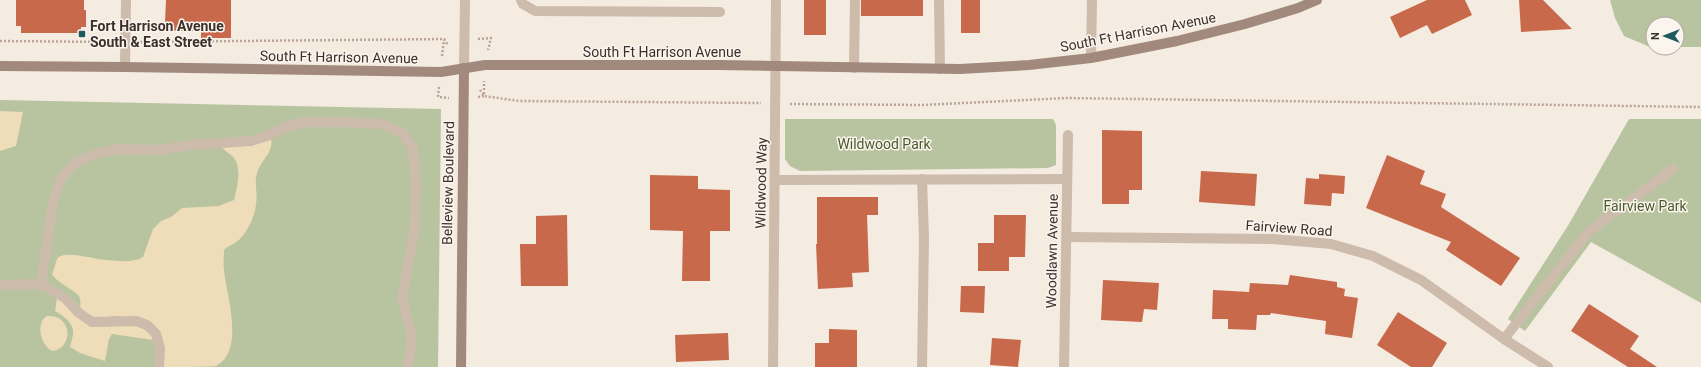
<svg xmlns="http://www.w3.org/2000/svg" width="1701" height="367" font-family="Roboto,sans-serif">
  <style>
    .green { fill: #b8c4a0 }
    .sand { fill: #efdcb8 }
    .building { fill: #c8694b }
    .lines { fill: none; stroke-linecap: round; stroke-linejoin: round }
    .path { stroke: #b9a596; stroke-width: 2.5; stroke-dasharray: 2 2; stroke-linecap: butt }
    .lane { stroke: #cdbbac; stroke-width: 10 }
    .street { stroke: #cdbbac; stroke-width: 10 }
    .secondary { stroke: #a18a7d; stroke-width: 10 }
    .poi-dot { fill: #1f5a5e; stroke: #fbf5ee; stroke-width: 1.5 }
    .labels { text-anchor: middle; stroke-width: 3; stroke-linejoin: round; paint-order: stroke }
    .poi-label { font-size: 14px; font-weight: bold; fill: #3b302b; stroke: #fbf5ee; text-anchor: start }
    .street-label { font-size: 14px; fill: #3b302b; stroke: #fbf5ee }
    .park-label { font-size: 14px; fill: #4a5a2e; stroke: #fbf5ee }
  </style>
  <rect width="100%" height="100%" fill="#f4ebe1"/>
  <g class="green">
    <polygon points="1610,0 1701,0 1701,47 1677,47 1677,24 1653,24 1653,47 1650,47 1624,36 1615,18"/>
    <polygon points="0,100 441,109 438,367 0,367"/>
    <polygon points="785,119 1053,119 1056,125 1056,165 1048,168 800,171 790,166 785,159"/>
    <polygon points="1629,119 1701,119 1701,303 1591,242 1525,331 1508,319 1569,224"/>
  </g>
  <g class="sand">
    <polygon points="0,111 23,112 16,146 0,151"/>
    <path d="M271,137C274,154 261,159 257,173C254,183 258,194 256,204C255,216 248,231 239,240C235,244 229,245 224,250C224,257 223,264 224,271C227,297 245,351 216,366C210,367 171,367 161,367C162,341 166,324 135,319C129,318 123,316 117,316C101,317 93,321 80,309C80,306 81,302 80,299C78,290 58,285 52,274C55,269 55,263 57,259C63,249 96,260 106,260C117,261 134,263 143,257L153,229L161,221L171,217L182,208L219,206L234,200C237,188 242,169 234,158C231,154 225,152 222,147Z"/>
    <path d="M57,298C68,303 77,320 88,324C111,332 133,315 153,335V340L112,334L109,339L105,361L80,353L70,347C71,343 72,339 73,335C75,324 64,316 55,311Z"/>
    <path d="M47,316C71,314 75,346 53,351C42,348 34,323 47,316Z"/>
  </g>
  <g class="building">
    <polygon points="16,0 84,0 84,10 86,10 86,27 81,27 81,33 21,33 21,26 16,26"/>
    <polygon points="166,0 231,0 231,38 201,38 201,31 175,31 165,22"/>
    <rect x="804" y="0" width="22" height="35"/>
    <rect x="861" y="0" width="62" height="16"/>
    <rect x="961" y="0" width="19" height="33"/>
    <polygon points="1427,0 1465,0 1472,15 1432,34 1427,25 1400,38 1390,17"/>
    <polygon points="1519,0 1543,0 1572,29 1521,32"/>
    <polygon points="1102,130 1142,131 1142,190 1129,190 1129,204 1102,204"/>
    <polygon points="1387,155 1425,171 1420,184 1446,194 1441,207 1520,258 1501,286 1446,250 1451,242 1366,208"/>
    <polygon points="1201,171 1257,174 1255,206 1199,202"/>
    <polygon points="1319,174 1345,176 1344,194 1332,193 1331,206 1304,204 1306,178 1319,179"/>
    <polygon points="650,175 698,176 698,189 730,190 730,231 710,231 710,281 682,281 683,231 650,230"/>
    <polygon points="817,197 878,197 878,215 867,215 869,272 852,273 853,287 818,289 816,244 817,244"/>
    <polygon points="567,215 568,286 521,286 520,244 536,244 536,216"/>
    <polygon points="994,215 1026,215 1025,257 1009,257 1009,271 978,271 978,243 994,243"/>
    <polygon points="1290,275 1337,282 1337,287 1345,289 1344,296 1358,298 1352,338 1325,334 1326,321 1271,313 1270,315 1257,315 1256,330 1228,329 1228,319 1212,319 1213,290 1249,292 1250,283 1288,285"/>
    <polygon points="1103,280 1159,283 1157,310 1144,309 1142,322 1101,320"/>
    <polygon points="961,286 985,286 984,313 960,312"/>
    <polygon points="1589,304 1639,336 1630,349 1657,367 1628,367 1571,331"/>
    <polygon points="1398,312 1447,343 1432,367 1411,367 1377,345"/>
    <polygon points="829,329 857,330 857,367 815,367 815,343 829,343"/>
    <polygon points="728,333 729,360 676,362 675,335"/>
    <polygon points="992,338 1021,340 1018,367 990,365"/>
  </g>
  <g class="lines">
    <g class="path">
      <polyline points="444,39 448,45"/>
      <polyline points="478,39 491,38 488,50"/>
      <polyline points="0,41 111,42"/>
      <polyline points="140,42 445,39"/>
      <polyline points="442,56 444,40"/>
      <polyline points="439,87 438,97 449,98"/>
      <polyline points="480,90 484,96 519,101 761,103"/>
      <polyline points="478,97 484,96 484,81"/>
      <polyline points="790,104 923,105 1067,98 1701,107"/>
    </g>
    <g class="lane">
      <polyline points="521,0 523,4 535,11 720,12"/>
      <polyline points="939,0 940,69"/>
      <polyline points="854,68 855,0"/>
      <polyline points="922,179 924,238 922,367"/>
      <polyline points="41,284 53,202 61,178 75,163 95,154 117,149 160,150 191,145 251,141 267,136 283,128 303,122 342,122 382,124 403,134 413,148 416,187 414,233 402,298 412,337 408,367"/>
      <polyline points="0,285 41,284 65,298 79,313 92,322 136,321 147,325 156,334 160,348 159,367"/>
      <polyline points="1504,339 1588,232 1673,169"/>
    </g>
    <g class="street">
      <polyline points="1091,58 1092,0"/>
      <polyline points="125,67 126,0"/>
      <polyline points="464,68 465,0"/>
      <polyline points="775,180 1067,179"/>
      <polyline points="1067,237 1273,239 1331,244 1373,256 1421,280 1504,339 1548,367"/>
      <polyline points="773,367 776,0"/>
      <polyline points="1064,367 1068,135"/>
    </g>
    <g class="secondary">
      <polyline points="0,66 125,67 441,72 485,65 719,65 960,69 1029,65 1091,58 1177,41 1245,24 1298,8 1317,0"/>
      <polyline points="461,367 464,68"/>
    </g>
  </g>
  <rect class="poi-dot" x="78" y="30" width="8" height="8" rx="2"/>
  <g class="labels">
    <g class="poi-label">
      <text x="90" y="31">Fort Harrison Avenue<tspan x="90" dy="16">South &amp; East Street</tspan></text>
    </g>
    <g class="street-label">
      <text transform="translate(1138 32) rotate(-11)" y="5">South Ft Harrison Avenue</text>
      <text x="662" y="57">South Ft Harrison Avenue</text>
      <text transform="translate(339 57) rotate(1)" y="5">South Ft Harrison Avenue</text>
      <text transform="translate(448 183) rotate(-89)" y="5">Belleview Boulevard</text>
      <text transform="translate(761 183) rotate(-89)" y="5">Wildwood Way</text>
      <text transform="translate(1289 228) rotate(4)" y="5">Fairview Road</text>
      <text transform="translate(1052 251) rotate(-89)" y="5">Woodlawn Avenue</text>
    </g>
    <g class="park-label">
      <text x="884" y="149">Wildwood Park</text>
      <text x="1645" y="211">Fairview Park</text>
    </g>
  </g>
  <g transform="translate(1665 36) rotate(270)"><circle r="19" fill="#fbf5ee" stroke="#aea6a0"/>
  <path d="M0-3L7 15L0 10L-7 15Z" fill="#1f5a5e"/>
  <text y="-6" font-size="11" font-weight="bold" text-anchor="middle" fill="#3b302b">N</text>
  </g>
</svg>
